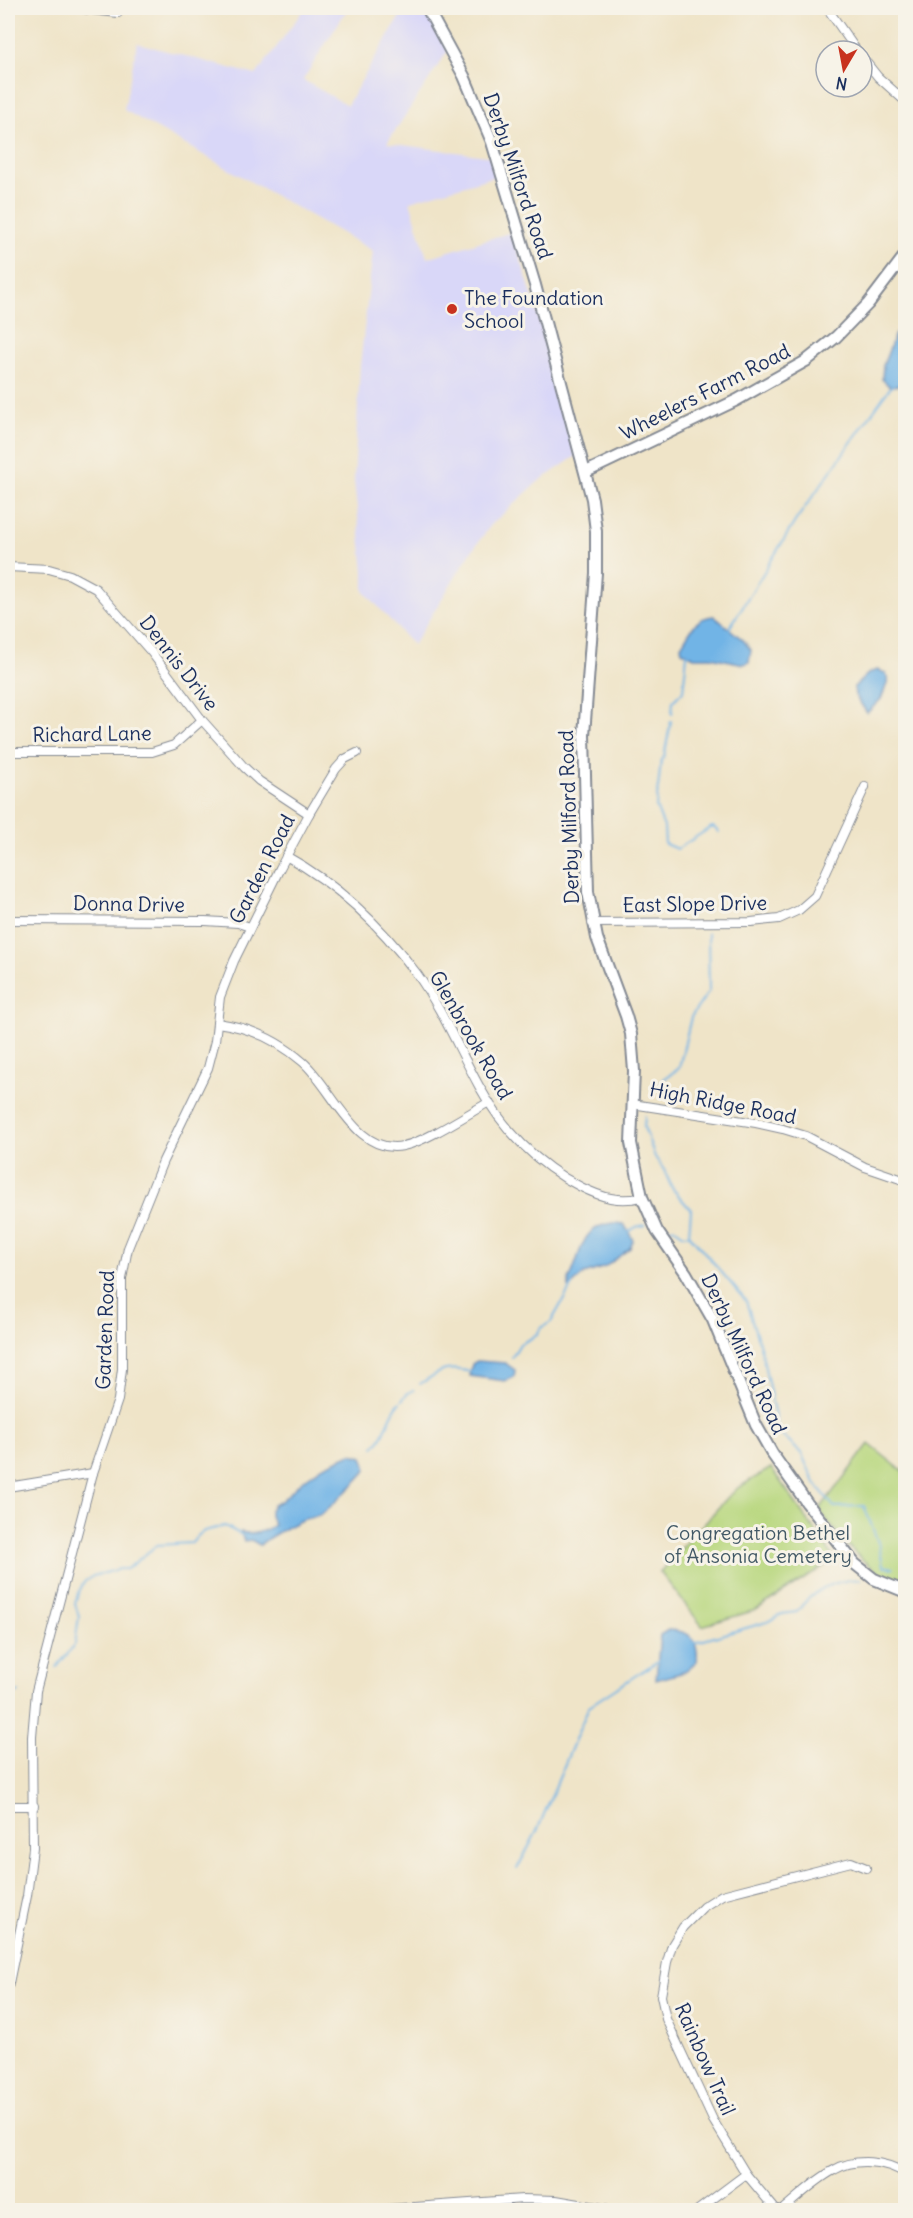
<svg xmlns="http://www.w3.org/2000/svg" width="913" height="2218" font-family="Delius,sans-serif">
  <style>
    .built { fill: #d9d7f8 }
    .green { fill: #b8d77e; stroke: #6a836e; stroke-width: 1.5 }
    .water { fill: #71b4e6; stroke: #4672a2; stroke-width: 1.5 }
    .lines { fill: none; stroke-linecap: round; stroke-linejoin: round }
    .stream { stroke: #71b4e6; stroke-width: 2 }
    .street-casing { stroke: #858a93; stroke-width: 10 }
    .secondary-casing { stroke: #858a93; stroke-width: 14 }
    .street { stroke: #fff; stroke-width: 8 }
    .secondary { stroke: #fff; stroke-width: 10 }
    .poi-dot { fill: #c8321e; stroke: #f7f3e8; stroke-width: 2 }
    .labels { text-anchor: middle; stroke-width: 6; stroke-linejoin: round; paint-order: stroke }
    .street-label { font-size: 20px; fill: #1b2f5e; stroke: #f7f3e8 }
    .poi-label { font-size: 20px; fill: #1b2f5e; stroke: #f7f3e8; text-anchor: start }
    .park-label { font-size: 20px; fill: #425966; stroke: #f7f3e8 }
  </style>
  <rect width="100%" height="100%" fill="#f7f3e8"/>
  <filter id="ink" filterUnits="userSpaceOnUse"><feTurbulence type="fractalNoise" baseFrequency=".0167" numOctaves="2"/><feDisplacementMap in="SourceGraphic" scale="12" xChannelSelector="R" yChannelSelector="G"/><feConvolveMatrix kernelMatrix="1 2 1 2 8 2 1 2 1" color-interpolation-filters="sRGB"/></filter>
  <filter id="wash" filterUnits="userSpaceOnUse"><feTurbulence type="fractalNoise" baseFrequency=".008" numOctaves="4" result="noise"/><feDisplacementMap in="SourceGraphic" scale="24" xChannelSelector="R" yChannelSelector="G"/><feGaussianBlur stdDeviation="1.35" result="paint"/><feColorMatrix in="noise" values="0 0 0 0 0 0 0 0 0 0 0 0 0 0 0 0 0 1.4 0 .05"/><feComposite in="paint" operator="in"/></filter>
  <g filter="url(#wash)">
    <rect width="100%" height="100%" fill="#efe4c8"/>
    <polygon class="built" points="305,8 348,8 303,80 347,105 405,8 428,8 449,49 387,143 494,157 500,175 410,201 427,258 512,232 542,327 551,369 576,456 538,482 491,525 471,552 413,645 364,591 364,571 354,481 360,366 373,251 124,110 137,43 256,75"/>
    <g class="green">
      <path d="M869,1444L905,1473V1586C866,1571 843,1542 819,1510Z"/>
      <polygon points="771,1468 835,1559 756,1610 702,1626 660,1572 728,1497 739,1487"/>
    </g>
    <g class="water">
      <polygon points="905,328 905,385 889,386 882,379 883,366 895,334"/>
      <path d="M714,616L743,640L751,650L749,662L744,664L711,657H694L682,651L681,646C690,632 695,617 714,616Z"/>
      <polygon points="877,670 886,673 888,681 881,699 867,713 855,695 854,687 869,673"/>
      <path d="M614,1223L624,1224L633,1240L630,1248L605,1267L584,1274L569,1288V1280C582,1254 579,1226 614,1223Z"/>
      <polygon points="477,1361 505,1363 515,1370 514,1377 505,1381 470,1376 472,1364"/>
      <path d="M351,1454L363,1457C365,1462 367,1465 366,1470C365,1474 328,1509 323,1513C317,1517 311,1517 305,1519C297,1521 265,1539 260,1545L251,1540L244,1542L241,1532C253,1535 264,1532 274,1525L270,1516V1510L273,1505L281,1501L302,1481L322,1467Z"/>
      <path d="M668,1630C690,1631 699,1638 697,1661L684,1672L656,1680L660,1635Z"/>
    </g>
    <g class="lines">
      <g class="stream">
        <polyline points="727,632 796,520 892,385"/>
        <polyline points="672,714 673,701 683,691 687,655 690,653"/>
        <polyline points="671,721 664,757 661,761 656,807 664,827 665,844 677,849 710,828 713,827 719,832"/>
        <polyline points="657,1090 664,1079 679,1068 691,1017 709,991 708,933"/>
        <polyline points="645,1116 644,1127 655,1157 664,1170 672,1188 691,1210 689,1234"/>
        <polyline points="663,1228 674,1228 684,1235 689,1234 746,1301 762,1353 778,1432 801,1453 815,1483 834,1507 864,1506 879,1545 883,1566 893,1568"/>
        <polyline points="627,1233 636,1227 645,1225"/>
        <polyline points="512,1357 520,1344 537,1335 541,1328 551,1322 572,1285"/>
        <path d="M420,1384C442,1370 445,1366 472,1372"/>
        <polyline points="402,1400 408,1393 414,1390"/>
        <path d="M374,1447C388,1434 387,1417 400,1402"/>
        <path d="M693,1643L767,1622L782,1614L797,1612C812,1590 834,1580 860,1579"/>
        <path d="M57,1667L75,1644L79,1616L75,1604L78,1593L85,1581L93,1576L120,1569H127L157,1545L192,1543C203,1527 209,1531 225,1526L242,1535"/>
        <polyline points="8,1697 19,1692"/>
        <polyline points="517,1869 537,1831 589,1706 661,1659"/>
      </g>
    </g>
  </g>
  <g filter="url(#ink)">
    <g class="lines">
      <g class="street-casing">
        <g id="street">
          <polyline points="75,8 118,13"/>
          <polyline points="827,8 857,51"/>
          <polyline points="8,9 12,8"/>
          <polyline points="862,57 878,77 906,102"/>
          <polyline points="8,567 49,569 70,575 96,589 152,653 202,720 244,767 259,781 309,814"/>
          <polyline points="8,752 152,752 174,745 202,720"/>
          <path d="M286,856C337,884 382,927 417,974C442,1009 458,1048 479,1086C502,1128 537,1165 581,1187C601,1197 619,1203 642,1197"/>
          <polyline points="8,920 205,921 238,923 250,927"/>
          <polyline points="592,923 751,922 779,919 799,910 815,896 865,787"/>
          <path d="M217,1023C249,1027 279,1041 303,1062C333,1088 356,1156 403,1146C425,1142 468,1114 489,1102"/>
          <polyline points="632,1104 756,1123 783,1129 806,1136 865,1167 906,1181"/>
          <polyline points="904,1393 906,1387"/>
          <polyline points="8,1487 93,1473"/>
          <polyline points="8,1806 34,1806"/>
          <polyline points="8,1988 27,1896 33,1848 32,1737 36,1691 93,1473 118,1400 122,1369 122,1279 128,1248 163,1161 208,1068 215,1041 220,997 234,961 280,868 309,814 336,769 345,759 357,753"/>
          <polyline points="374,2210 523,2199 556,2200 614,2210"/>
          <polyline points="698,2210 746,2174"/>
          <polyline points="776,2210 746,2174 713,2120 666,2019 661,1996 667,1962 672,1945 683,1927 703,1907 722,1895 851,1862 866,1868"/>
          <path d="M782,2210C798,2197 815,2180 834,2170C855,2158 885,2160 906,2174"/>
        </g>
      </g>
      <g class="secondary-casing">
        <g id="secondary">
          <polyline points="427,8 464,76 492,142 535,285 592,499 596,531 596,573 584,735 588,892 597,938 626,1016 631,1034 634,1071 631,1143 642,1197 657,1231 686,1273 713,1320 756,1425 773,1455 807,1503 855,1564 874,1579 906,1592"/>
          <polyline points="586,472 737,400 806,361 836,337 868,304 906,254"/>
        </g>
      </g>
      <use href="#street" class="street"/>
      <use href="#secondary" class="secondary"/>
    </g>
  </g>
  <circle class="poi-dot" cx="452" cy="309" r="6"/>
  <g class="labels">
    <g class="street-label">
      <text transform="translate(518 176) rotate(71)" y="7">Derby Milford Road</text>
      <text transform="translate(705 392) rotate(-27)" y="7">Wheelers Farm Road</text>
      <text transform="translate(179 663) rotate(52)" y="7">Dennis Drive</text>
      <text transform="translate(92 734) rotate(-1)" y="7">Richard Lane</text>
      <text transform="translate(569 817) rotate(-92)" y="7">Derby Milford Road</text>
      <text transform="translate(262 869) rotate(-63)" y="7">Garden Road</text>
      <text transform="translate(129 904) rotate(1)" y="7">Donna Drive</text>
      <text transform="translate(695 904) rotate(-1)" y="7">East Slope Drive</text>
      <text transform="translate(471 1035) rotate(60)" y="7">Glenbrook Road</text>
      <text transform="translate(723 1103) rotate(11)" y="7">High Ridge Road</text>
      <text transform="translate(105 1330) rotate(-88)" y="7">Garden Road</text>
      <text transform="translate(744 1354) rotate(65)" y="7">Derby Milford Road</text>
      <text transform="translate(705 2059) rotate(66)" y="7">Rainbow Trail</text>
    </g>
    <g class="poi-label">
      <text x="464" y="305">The Foundation<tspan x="464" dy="23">School</tspan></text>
    </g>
    <g class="park-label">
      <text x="758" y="1540">Congregation Bethel<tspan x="758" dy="23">of Ansonia Cemetery</tspan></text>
    </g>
  </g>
  <rect width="913" height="2218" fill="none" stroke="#f7f3e8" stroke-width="30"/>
  <g transform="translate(844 69) rotate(190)"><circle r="28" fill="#f7f3e8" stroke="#9fa5b1" stroke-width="1.5"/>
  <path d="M0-4.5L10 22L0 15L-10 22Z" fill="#c8321e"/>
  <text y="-9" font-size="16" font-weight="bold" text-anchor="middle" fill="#1b2f5e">N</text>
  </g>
</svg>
